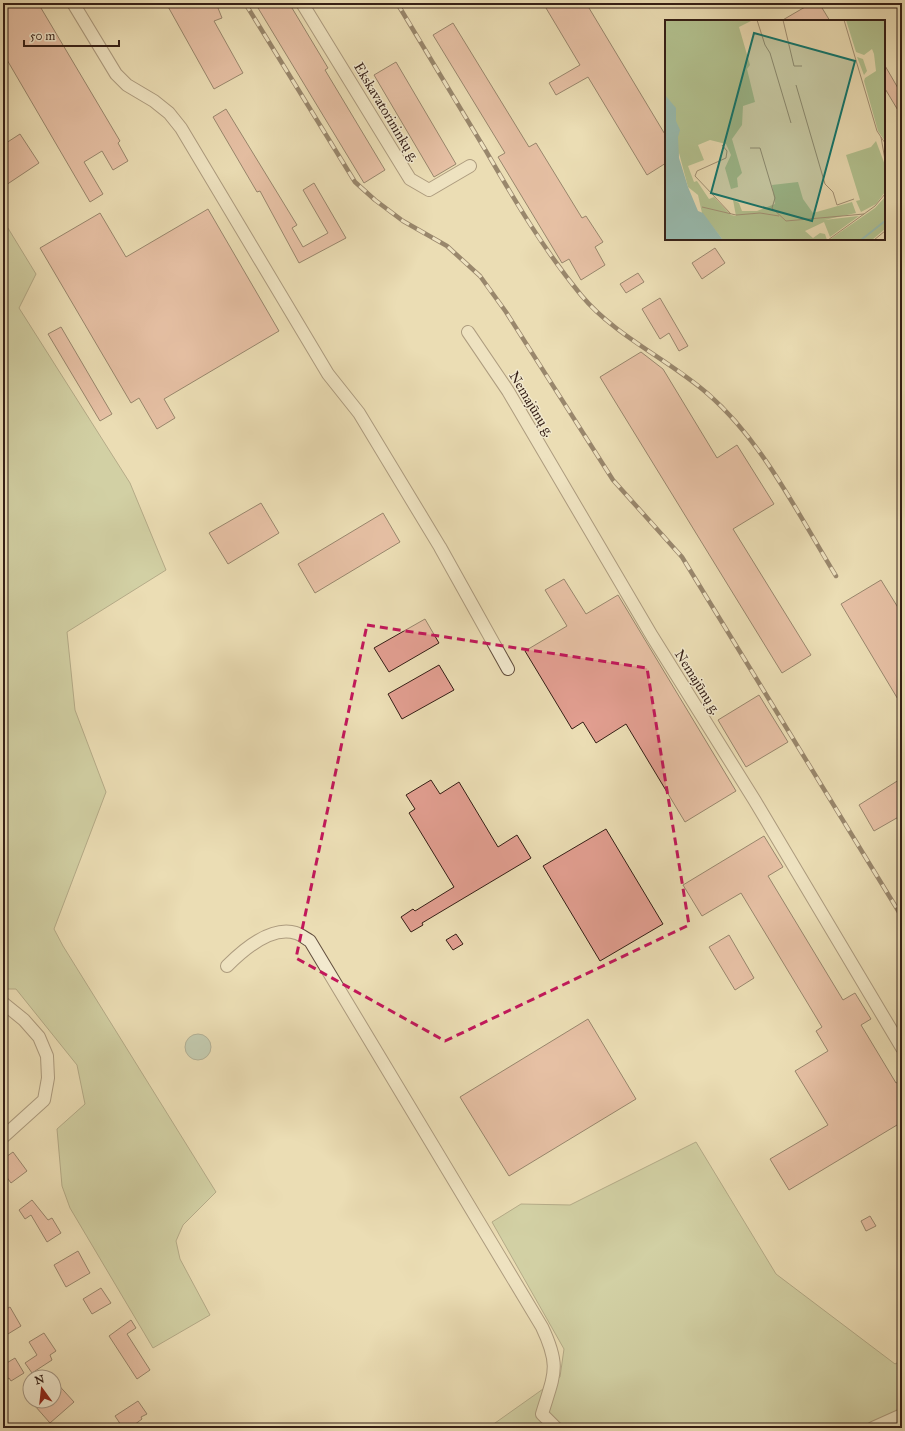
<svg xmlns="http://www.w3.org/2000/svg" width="905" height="1431" font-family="'IM FELL Great Primer',serif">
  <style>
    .green { fill: #b3c290; stroke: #747053 }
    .water { fill: #98bbaf; stroke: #707d72 }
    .building { fill: #e19e90; stroke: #351f16 }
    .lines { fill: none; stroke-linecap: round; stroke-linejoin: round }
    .street-casing { stroke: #624e3e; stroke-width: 14 }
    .street { stroke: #f2e9ce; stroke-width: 12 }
    .rail-casing { stroke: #351f16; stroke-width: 4.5 }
    .rail { stroke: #f2e9ce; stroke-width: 3; stroke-dasharray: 9; stroke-linecap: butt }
    .marked { fill: none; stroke: #c2185b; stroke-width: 3; stroke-dasharray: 8 5; stroke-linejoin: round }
    .labels { text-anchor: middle; stroke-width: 3; stroke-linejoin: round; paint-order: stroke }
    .street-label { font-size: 14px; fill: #351f16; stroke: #f2e9ce }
    .inset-river { fill: none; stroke: #98bbaf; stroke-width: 2 }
    .inset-road { fill: none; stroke: #a29175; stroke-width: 1 }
    .view { fill: #0f766e; fill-opacity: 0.15; stroke: #0f766e; stroke-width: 2 }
    .inset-edge { fill: none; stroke: #351f16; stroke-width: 2 }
  </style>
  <rect width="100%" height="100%" fill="#ebddb4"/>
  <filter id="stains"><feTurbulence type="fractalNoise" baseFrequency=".005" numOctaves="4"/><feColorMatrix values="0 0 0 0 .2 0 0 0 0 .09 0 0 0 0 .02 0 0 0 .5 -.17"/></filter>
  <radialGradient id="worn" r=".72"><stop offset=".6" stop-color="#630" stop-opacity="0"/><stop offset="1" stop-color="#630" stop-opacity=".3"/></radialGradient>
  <g class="green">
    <polygon points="3,220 36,274 19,308 130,483 166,570 67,632 75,710 106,792 54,929 63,946 216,1192 183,1225 176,1241 180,1259 210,1315 153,1348 70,1208 62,1186 57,1129 85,1104 77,1065 16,989 3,989"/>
    <polygon points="696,1142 776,1274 895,1364 902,1360 902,1428 488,1428 560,1377 564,1349 492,1222 521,1204 570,1205"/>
  </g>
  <circle class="water" cx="198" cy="1047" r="13"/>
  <g class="building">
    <polygon points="3,3 38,3 120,141 118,143 128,161 113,170 102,151 84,162 103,194 90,202 3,53"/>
    <polygon points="166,3 216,3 222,18 214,21 243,73 214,89"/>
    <polygon points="255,3 289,3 328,68 325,70 385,170 364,183"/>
    <polygon points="543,3 586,3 666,136 666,163 647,175 588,77 556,95 549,83 580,65"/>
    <polygon points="802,3 819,3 830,21 781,21 805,7"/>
    <polygon points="453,23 529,147 536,143 582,218 586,216 603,242 595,247 605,265 581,280 569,259 562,263 498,157 505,153 433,35"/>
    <polygon points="396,62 456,164 434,177 374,75"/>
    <polygon points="884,64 902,95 902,117 884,87"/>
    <polygon points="226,109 297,225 292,228 303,247 328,233 303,190 314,183 346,238 299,263 260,191 257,192 213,117"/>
    <polygon points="20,134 39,163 3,187 3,145"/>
    <polygon points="208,209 279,331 164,399 175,418 157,429 139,398 131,403 40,248 100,213 126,257"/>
    <polygon points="715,248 725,263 702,279 692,263"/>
    <polygon points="638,273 644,282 626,293 620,284"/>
    <polygon points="660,298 688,346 679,351 669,333 660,339 642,309"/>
    <polygon points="61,327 112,414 100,421 48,334"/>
    <polygon points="641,352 663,369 717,458 737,445 774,504 733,529 811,655 782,673 600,377"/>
    <polygon points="261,503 279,533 228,564 209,533"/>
    <polygon points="383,513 400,542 315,593 298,564"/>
    <polygon points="564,579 586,614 618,595 736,791 685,822 626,724 596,743 583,722 572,729 525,651 567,626 545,590"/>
    <polygon points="881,580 902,614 902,706 841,604"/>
    <polygon points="425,619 439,643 389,672 374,648"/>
    <polygon points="439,665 454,690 402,719 388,694"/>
    <polygon points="759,695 788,742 746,767 718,720"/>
    <polygon points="902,778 902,815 874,831 859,805"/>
    <polygon points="431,780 440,794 459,782 498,847 517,835 531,858 422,923 423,925 411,932 401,917 413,909 415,911 454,887 409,813 415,809 406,795"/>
    <polygon points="606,829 663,924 600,961 543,866"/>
    <polygon points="764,836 783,867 768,876 843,1000 855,993 871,1019 861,1025 896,1083 902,1080 902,1122 789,1190 770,1159 828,1125 795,1071 828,1051 816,1031 822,1027 741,893 702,916 683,885"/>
    <polygon points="456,934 463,944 453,950 446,940"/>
    <polygon points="729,935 754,978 735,990 709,947"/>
    <polygon points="588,1019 636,1099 509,1176 460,1097"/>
    <polygon points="13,1152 27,1171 11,1183 3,1172 3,1159"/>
    <polygon points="32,1200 48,1220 52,1218 61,1233 47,1242 31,1215 25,1219 19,1210"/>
    <polygon points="870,1216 876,1226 866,1231 861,1221"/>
    <polygon points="78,1251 90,1273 66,1287 54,1265"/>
    <polygon points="101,1288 111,1303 92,1314 83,1299"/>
    <polygon points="10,1307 21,1326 3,1337 3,1311"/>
    <polygon points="131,1320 136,1328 127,1334 150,1370 137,1379 109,1336"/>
    <polygon points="44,1333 56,1351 50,1355 52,1360 32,1373 25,1363 37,1355 29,1342"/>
    <polygon points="15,1358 24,1373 11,1381 9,1378 3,1381 3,1369 7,1367 5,1364"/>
    <polygon points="54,1380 74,1402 50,1423 35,1406 41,1401 54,1401"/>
    <polygon points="138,1401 147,1414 141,1417 142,1419 130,1428 123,1428 115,1416"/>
  </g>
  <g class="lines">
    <g class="street-casing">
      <g id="street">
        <polyline points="73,3 116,74 127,85 154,101 169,113 181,128 328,374 359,413 440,547 508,669"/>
        <polyline points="302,3 410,179 429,190 470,166"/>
        <polyline points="468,332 508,391 652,636 755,801 902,1048"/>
        <path d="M227,966C243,950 271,925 296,933C300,934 305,938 310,941L542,1327C561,1367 554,1374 542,1414L556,1428"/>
        <polyline points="3,1003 24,1020 39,1037 47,1056 48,1078 44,1100 3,1137"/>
        <polyline points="873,1428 902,1415"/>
      </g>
    </g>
    <use href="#street" class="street"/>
    <g class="rail-casing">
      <g id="rail">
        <polyline points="245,3 355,182 375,200 403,221 447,246 480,276 506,312 613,480 682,557 902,917"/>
        <path d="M397,3C427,52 456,102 486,151C515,201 544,250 581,295C615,336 668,359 708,394C763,442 798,514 836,576"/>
      </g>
    </g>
    <use href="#rail" class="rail"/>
  </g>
  <path d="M0 0H905V1431H0ZM367,625L647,668L689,925L445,1041L296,958Z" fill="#ebddb4" fill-opacity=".55" fill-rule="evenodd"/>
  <path class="marked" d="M367,625L647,668L689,925L445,1041L296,958Z"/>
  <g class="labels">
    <g class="street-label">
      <text transform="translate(387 112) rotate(59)" y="5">Ekskavatorininkų g.</text>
      <text transform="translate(532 404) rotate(59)" y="5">Nemajūnų g.</text>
      <text transform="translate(698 682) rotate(58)" y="5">Nemajūnų g.</text>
    </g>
  </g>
  <g transform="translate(665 20)">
    <rect width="220" height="220" fill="#ebddb4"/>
    <path d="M0,0H88L74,7L85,45L82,49L90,82L78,86L77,105L67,119L77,153L72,158L73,167L66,169L60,148L66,135L61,124L45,120L33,125L39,140L23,146L29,162L32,161L44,179L49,177L66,195L71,196L68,180L74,183L77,191H92L110,184L107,165L133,162L138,179L148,193L187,182L191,193L159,200L194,196L165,217L159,202L140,211L148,218L155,213L160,214L162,220H58L37,193L33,175L23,167L14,133L0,220ZM181,0H220V121L213,111L199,61L200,58L211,51L209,34L207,29L199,35L191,32ZM192,37L198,39L202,51L199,55ZM211,121L220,145V172L211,184L196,192L191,181L195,180L181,135L206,127ZM220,177V209L207,220H164L210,188Z" fill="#b3c290"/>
    <path d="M0,75L11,88V101L15,110L13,117L14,138L23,167L33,191L38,193L58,220H0Z" fill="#98bbaf"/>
    <path class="inset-river" d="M196,220L220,201"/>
    <path class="inset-road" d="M92,0L100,25L105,33L126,103M118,0L129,46H137M179,0L212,111L220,123M131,65L160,164L168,172L172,185L189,179M216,117L220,140M57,125L62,131L61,138L32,151L30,156L66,194M85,128H95L110,178L107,188L121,201L199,194M37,187L71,195L95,193L114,196M163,220L210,186L220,174M209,220L220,211"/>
    <path class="view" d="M89,13L190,41L147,201L46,173Z"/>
    <rect width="220" height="220" class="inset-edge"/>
  </g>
  <rect width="905" height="1431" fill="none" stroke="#ebddb4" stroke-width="16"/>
  <rect x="4" y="4" width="897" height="1423" fill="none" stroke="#351f16" stroke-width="2"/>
  <rect x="8" y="8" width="889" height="1415" fill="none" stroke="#351f16"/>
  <g transform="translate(42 1389) rotate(345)"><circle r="19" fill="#f2e9ce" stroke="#a69884"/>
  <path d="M0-3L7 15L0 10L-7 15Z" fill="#8f2418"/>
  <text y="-6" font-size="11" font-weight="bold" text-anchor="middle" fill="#351f16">N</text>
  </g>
  <path d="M24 40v6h95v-6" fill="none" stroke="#351f16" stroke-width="2"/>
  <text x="30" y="40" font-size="12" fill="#351f16" stroke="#f2e9ce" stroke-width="3" paint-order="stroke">50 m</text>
  <rect width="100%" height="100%" filter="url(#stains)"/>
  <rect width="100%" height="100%" fill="url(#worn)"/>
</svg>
